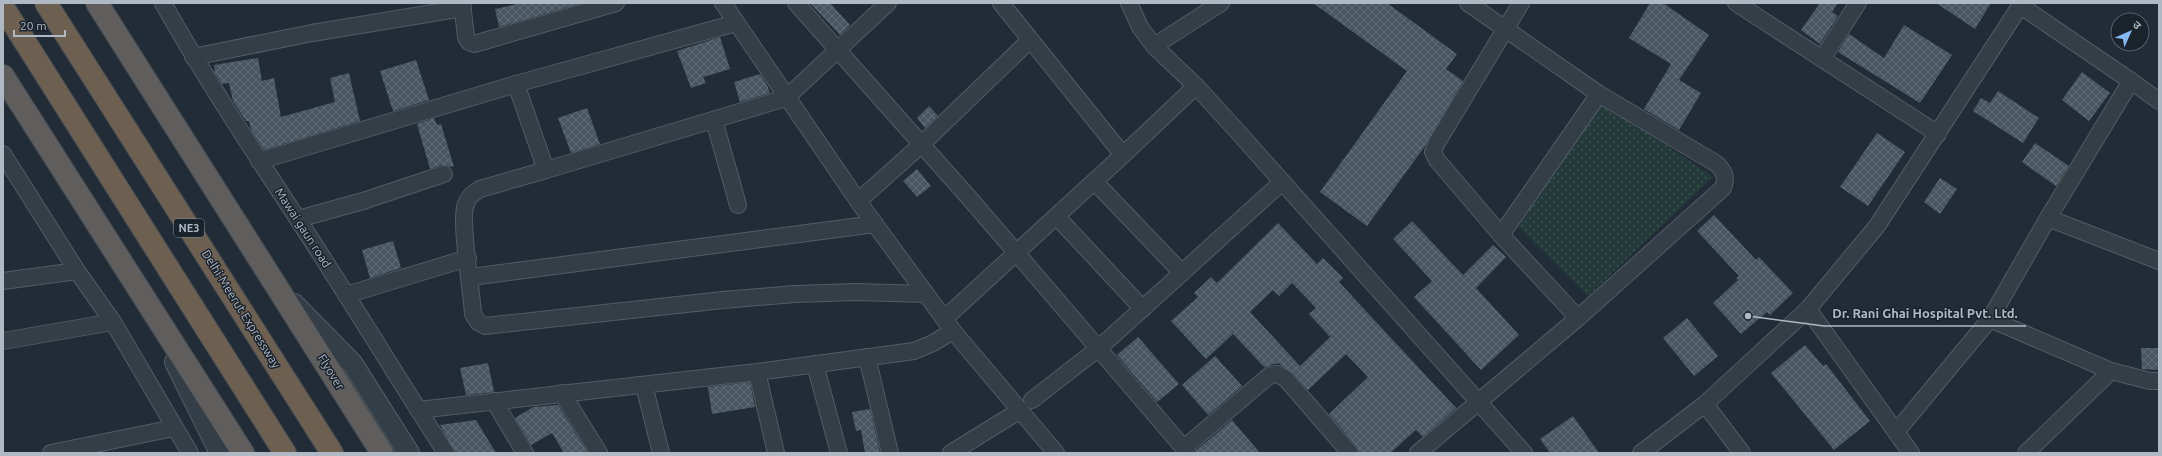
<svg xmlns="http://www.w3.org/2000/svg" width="2162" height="456" font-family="Ubuntu,'Noto Sans Devanagari',sans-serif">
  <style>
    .park { fill: url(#park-dots) }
    .building { fill: url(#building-cross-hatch); fill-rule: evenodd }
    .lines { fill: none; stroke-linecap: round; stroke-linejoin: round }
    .minor-casing { stroke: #525c65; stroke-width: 18 }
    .tertiary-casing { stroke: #525c65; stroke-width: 22 }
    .trunk-casing { stroke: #3f4952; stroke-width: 24 }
    .motorway-casing { stroke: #3f4952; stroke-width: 24 }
    .minor { stroke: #343e47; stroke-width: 16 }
    .tertiary { stroke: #343e47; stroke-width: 20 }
    .trunk { stroke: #605e5c; stroke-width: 22 }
    .motorway { stroke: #6d6051; stroke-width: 22 }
    .labels { text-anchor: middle; stroke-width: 3; stroke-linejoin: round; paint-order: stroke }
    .shield { fill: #1a232c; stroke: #828c96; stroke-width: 1 }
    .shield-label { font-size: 11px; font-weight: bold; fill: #afb9c4 }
    .street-label { font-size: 12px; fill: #afb9c4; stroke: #1a232c }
    .leader { fill: none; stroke: #afb9c4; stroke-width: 1.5 }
    .callout-dot { fill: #afb9c4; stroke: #1a232c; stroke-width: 1.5 }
    .callout-label { font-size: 13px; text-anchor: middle; font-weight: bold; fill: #afb9c4; stroke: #1a232c; stroke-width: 3; stroke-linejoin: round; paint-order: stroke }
  </style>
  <defs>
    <pattern id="park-dots" width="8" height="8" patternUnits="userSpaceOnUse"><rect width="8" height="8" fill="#243939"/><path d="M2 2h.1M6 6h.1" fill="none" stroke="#415454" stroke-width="1.8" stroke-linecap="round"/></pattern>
    <pattern id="building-cross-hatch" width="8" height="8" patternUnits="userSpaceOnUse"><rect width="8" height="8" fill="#495763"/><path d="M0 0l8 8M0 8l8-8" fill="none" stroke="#616d78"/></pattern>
  </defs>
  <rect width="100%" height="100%" fill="#212c37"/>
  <polygon class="park" points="1600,100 1713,177 1588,296 1516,225"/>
  <g class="building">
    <polygon points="522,3 579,3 579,4 499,27 495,9"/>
    <polygon points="810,3 830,3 850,25 840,35"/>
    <polygon points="1313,3 1387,3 1457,54 1446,69 1463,81 1425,146 1367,226 1320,192 1407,71"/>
    <polygon points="1650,3 1663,3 1709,35 1679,80 1701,93 1679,130 1644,109 1671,64 1629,38"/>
    <polygon points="1820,3 1838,3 1832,12 1838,16 1820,44 1801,30"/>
    <polygon points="1936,3 1991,3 1975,29"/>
    <polygon points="1904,25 1952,55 1920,103 1838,52 1849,34 1884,58"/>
    <polygon points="720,37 730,69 703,77 706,83 691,88 677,51"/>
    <polygon points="258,58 262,81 274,78 281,117 335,102 330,78 349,73 360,121 264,150 251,130 249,121 246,121 233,101 229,83 222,84 215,73 214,65"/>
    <polygon points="416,60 429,100 393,111 380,71"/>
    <polygon points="2082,72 2110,93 2089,121 2062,100"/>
    <polygon points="760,74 767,85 770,93 740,102 734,82"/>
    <polygon points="1998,91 2039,118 2023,143 1973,111 1981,98 1990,103"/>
    <polygon points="929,106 938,116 925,128 917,118"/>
    <polygon points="587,108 600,144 571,153 558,118"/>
    <polygon points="434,118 437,125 441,124 454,167 441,165 430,169 417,124"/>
    <polygon points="1877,133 1905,152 1868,206 1840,187"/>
    <polygon points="2035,143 2069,166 2056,186 2022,162"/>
    <polygon points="917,169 931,186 917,197 903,181"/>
    <polygon points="1940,178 1957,189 1940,214 1924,202"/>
    <polygon points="1714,215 1756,260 1759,257 1793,293 1770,315 1767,312 1741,334 1713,303 1738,280 1736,278 1739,276 1697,231"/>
    <polygon points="1412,221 1463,275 1493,245 1506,257 1476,288 1519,335 1481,370 1414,297 1432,281 1393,239"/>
    <path d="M1278,223L1317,264L1323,258L1343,278L1339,282L1456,408L1423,437L1416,430L1390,453H1359L1357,447L1329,414L1368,377L1346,354L1308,390L1293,373L1278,363L1264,367L1233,334L1206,359L1171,321L1198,297L1194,293L1211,277L1217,283ZM1292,283L1316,308L1309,314L1330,337L1300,366L1250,312L1273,290L1279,296Z"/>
    <polygon points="393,241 401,268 370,278 362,250"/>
    <polygon points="1687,318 1718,356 1694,376 1663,338"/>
    <polygon points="1138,337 1179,384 1157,402 1117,355"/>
    <polygon points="1805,345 1823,366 1826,364 1870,421 1834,450 1771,373"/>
    <polygon points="2141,348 2159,348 2159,370 2142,369"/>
    <polygon points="1215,356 1242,386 1208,415 1182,385"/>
    <polygon points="488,363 494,392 466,395 460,368"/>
    <polygon points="750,382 755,407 712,414 708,387"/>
    <polygon points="558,405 588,453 564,453 552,433 531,445 515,418 533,407"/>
    <polygon points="870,409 880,453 865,453 861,430 856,431 852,412"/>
    <polygon points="1573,416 1599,453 1550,453 1540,439"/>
    <polygon points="476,420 496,453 455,453 440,425"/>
    <polygon points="1232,420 1260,453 1197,453 1197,450"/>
  </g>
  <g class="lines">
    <g class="minor-casing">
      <g id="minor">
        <path d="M163,3C205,78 252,149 299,221C349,297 396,376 446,453"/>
        <polyline points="462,3 466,37 469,42 474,44 616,3"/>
        <polyline points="723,3 858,201 953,331 1056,453"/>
        <polyline points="796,3 971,200 1188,453"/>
        <polyline points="1001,3 1123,155 1196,86"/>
        <polyline points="1129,3 1140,27 1154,46 1196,86 1238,132 1524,453"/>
        <polyline points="1521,3 1436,144 1433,152 1437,160 1501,235 1578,318"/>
        <polyline points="1736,3 1938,134"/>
        <polyline points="2021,6 2131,81"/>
        <polyline points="1154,46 1221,3"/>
        <polyline points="193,57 312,33 463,8"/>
        <polyline points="1822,59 1858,3"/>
        <polyline points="516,84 546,170 786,98 888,3"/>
        <polyline points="2159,101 2131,81 2048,218 2159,261"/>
        <polyline points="714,120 738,205"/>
        <polyline points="3,154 77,271 113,322 190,453"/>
        <polyline points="259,161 516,84 736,23"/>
        <path d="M546,170L480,189C473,193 469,196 466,204C459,218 472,293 473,314L478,322L485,326L723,300L795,294L856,292L926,294"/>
        <polyline points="1095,182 1182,273"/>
        <polyline points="865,195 922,144 1030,40"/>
        <polyline points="1057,217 1143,309"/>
        <polyline points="298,219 363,201 444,174"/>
        <polyline points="1501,235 1599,94"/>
        <polyline points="471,277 875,224"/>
        <polyline points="3,281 77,271"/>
        <polyline points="346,295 468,258"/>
        <polyline points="1808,309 1911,453"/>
        <polyline points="944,319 1123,155"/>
        <polyline points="1990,319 2048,218"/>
        <polyline points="3,341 113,322"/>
        <polyline points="867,357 890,453"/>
        <polyline points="815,364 839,453"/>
        <polyline points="757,372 776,453"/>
        <polyline points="644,385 661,453"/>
        <polyline points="562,393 599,453"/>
        <polyline points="1032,400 1099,348 1282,182"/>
        <polyline points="494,401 525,453"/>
        <polyline points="1705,404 1742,453"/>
        <polyline points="418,410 757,372 914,351 933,343 953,331"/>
        <polyline points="1896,432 1990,319 2111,371 2150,381 2159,381"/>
        <polyline points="1184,448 1270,375 1278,374 1286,379 1350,453"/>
        <polyline points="51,453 174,428"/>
        <polyline points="951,453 1019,411"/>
        <path d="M1418,453L1578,318L1723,188C1727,177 1725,173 1717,164L1599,94L1468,3"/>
        <polyline points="1641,453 1705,404 1808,309 1877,226 2022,3"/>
        <polyline points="2026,453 2111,371"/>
      </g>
    </g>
    <g class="tertiary-casing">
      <g id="tertiary">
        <polyline points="294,304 352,363 409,453"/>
        <polyline points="175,362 220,453"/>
      </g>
    </g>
    <g class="trunk-casing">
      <g id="trunk">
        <polyline points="97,3 382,453"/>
        <polyline points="3,76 243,453"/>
      </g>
    </g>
    <g class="motorway-casing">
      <g id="motorway">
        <polyline points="46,3 332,453"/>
        <polyline points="3,7 285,453"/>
      </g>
    </g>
    <use href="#minor" class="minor"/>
    <use href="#tertiary" class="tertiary"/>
    <use href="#trunk" class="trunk"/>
    <use href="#motorway" class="motorway"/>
  </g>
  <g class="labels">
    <rect class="shield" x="174" y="219" width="30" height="18" rx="3"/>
    <g class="shield-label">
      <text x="189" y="232">NE3</text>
    </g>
    <g class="street-label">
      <text transform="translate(303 228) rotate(57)" y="4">Mawai gaun road</text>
      <text transform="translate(241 309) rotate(58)" y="4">Delhi-Meerut Expressway</text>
      <text transform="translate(331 372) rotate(58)" y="4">Flyover</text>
    </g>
  </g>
  <path class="leader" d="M1748 316L1824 326H2026"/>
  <circle class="callout-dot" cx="1748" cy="316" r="4"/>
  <g class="callout-label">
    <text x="1925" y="318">Dr. Rani Ghai Hospital Pvt. Ltd.</text>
  </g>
  <rect width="2162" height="456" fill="none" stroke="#afb9c4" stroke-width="8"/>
  <g transform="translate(2130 32) rotate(45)"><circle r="19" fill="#1a232c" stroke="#565f69"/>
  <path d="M0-3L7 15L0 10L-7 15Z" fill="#83baf4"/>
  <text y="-6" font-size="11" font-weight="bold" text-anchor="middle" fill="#afb9c4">उ</text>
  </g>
  <path d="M14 30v6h51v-6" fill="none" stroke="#afb9c4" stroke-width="2"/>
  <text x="20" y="30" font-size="12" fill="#afb9c4" stroke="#1a232c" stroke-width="3" paint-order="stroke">20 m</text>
</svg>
